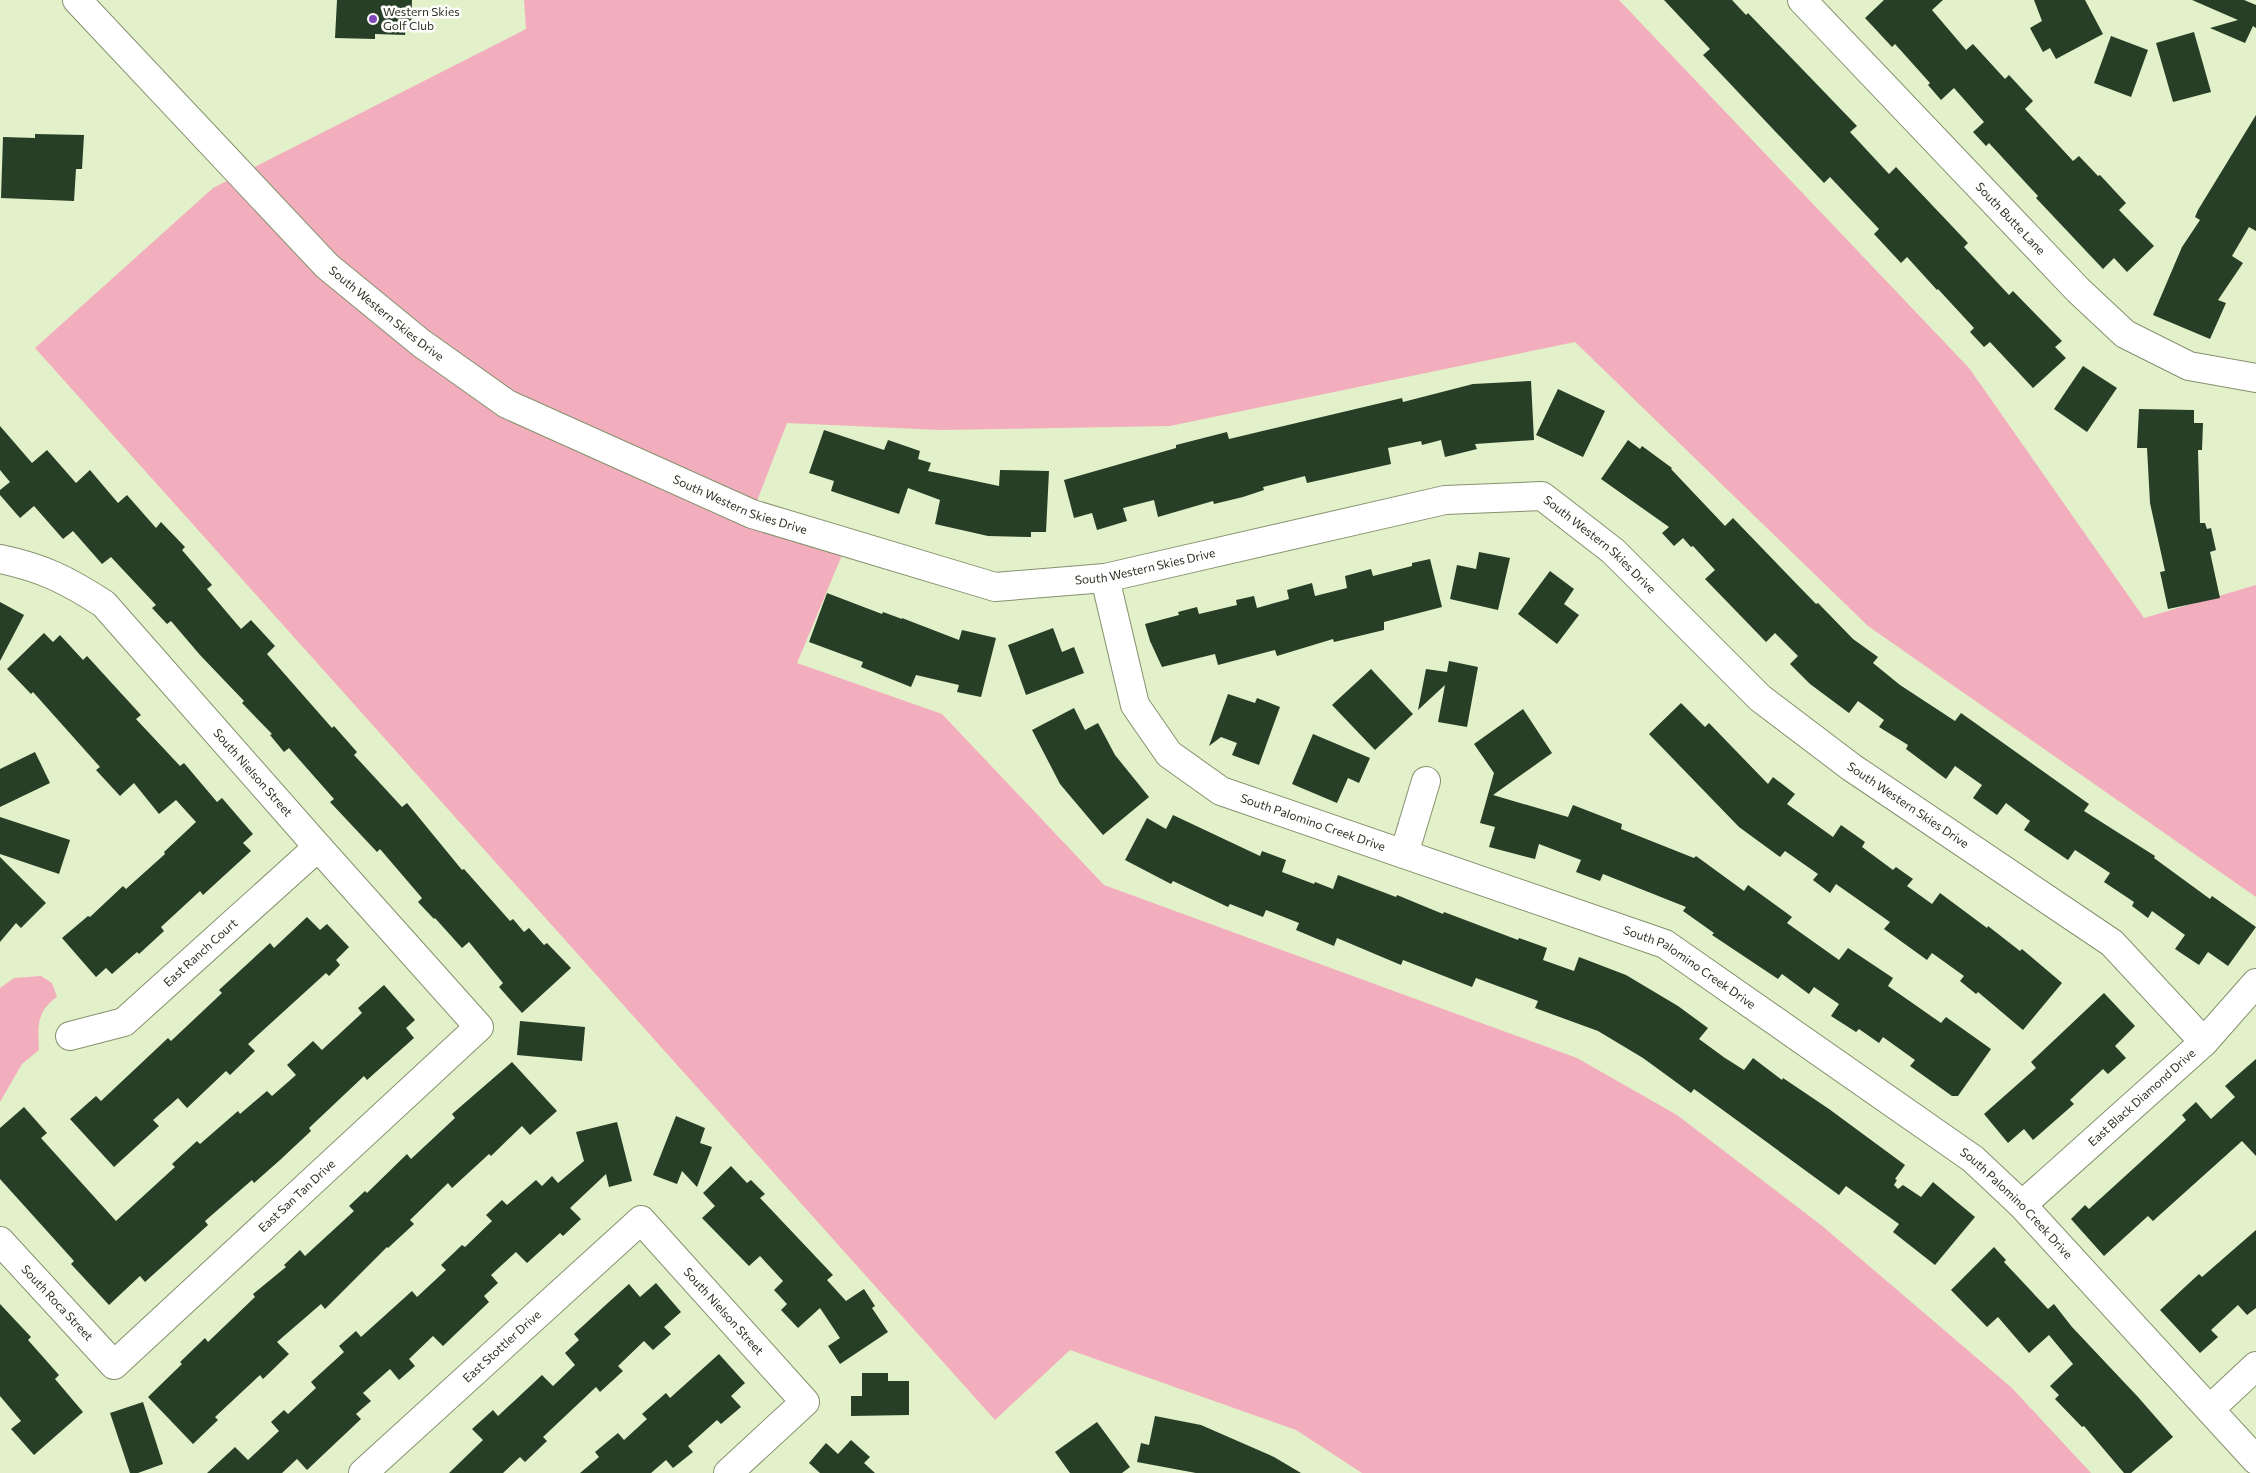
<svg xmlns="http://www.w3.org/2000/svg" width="2256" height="1473" font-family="Commissioner,sans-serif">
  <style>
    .green { fill: #f3aebe }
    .building { fill: #263f26 }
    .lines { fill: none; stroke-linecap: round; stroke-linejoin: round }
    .minor-casing { stroke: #85916d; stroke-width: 30 }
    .minor { stroke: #fff; stroke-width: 28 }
    .poi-dot { fill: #8247bd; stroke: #fff; stroke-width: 2 }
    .labels { text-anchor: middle; stroke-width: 5; stroke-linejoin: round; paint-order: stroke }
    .poi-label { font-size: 12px; fill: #2d3223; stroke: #fff; text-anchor: start }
    .street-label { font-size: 12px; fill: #2d3223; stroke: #fff }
  </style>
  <rect width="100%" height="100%" fill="#e2f1c9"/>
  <g class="green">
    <polygon points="524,0 1619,0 1969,368 2144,618 2256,585 2256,897 1868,626 1575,342 1170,426 940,430 787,423 752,514 847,543 797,663 942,714 1104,885 1577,1058 1677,1115 1821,1225 2012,1388 2091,1473 1362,1473 1296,1430 1070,1350 995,1420 35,348 213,188 526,29"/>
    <path d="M41,976L52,983L57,997C36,1012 38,1026 39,1050L22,1064L0,1102V988L14,978Z"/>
  </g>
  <g class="building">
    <polygon points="337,0 412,0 411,26 406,26 405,35 375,34 375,39 335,38"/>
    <polygon points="1664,0 1732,0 1746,15 1748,13 1857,126 1850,132 1889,174 1896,167 1968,243 1964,247 2009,295 2013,291 2062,341 2055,347 2066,358 2033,388 1990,342 1984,347 1970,332 1974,328 1938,289 1937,290 1907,257 1901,263 1874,234 1879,229 1830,177 1824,183 1703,55 1710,49"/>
    <polygon points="1884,0 1943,0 1932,10 1966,50 1973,44 2005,79 2009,75 2033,101 2025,109 2073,161 2079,156 2098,176 2100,175 2126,203 2119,210 2154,246 2127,272 2114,258 2103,269 2036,198 2038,196 1989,143 1986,146 1973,132 1984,122 1954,88 1941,100 1928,85 1930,83 1895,44 1892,47 1865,18"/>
    <polygon points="2034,0 2085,0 2103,34 2056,59 2050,48 2043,52 2030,28 2042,21"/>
    <polygon points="2192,0 2244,0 2256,5 2256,28 2253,26 2245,43 2210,28 2238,20"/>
    <polygon points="2194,32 2211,92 2173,102 2156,43"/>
    <polygon points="2111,36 2148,50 2131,97 2094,83"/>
    <polygon points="2256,115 2256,231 2249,227 2232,256 2243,263 2218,300 2226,303 2210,339 2153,315 2182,247 2200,220 2195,217 2198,210"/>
    <polygon points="35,134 84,135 82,169 76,169 74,201 1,198 3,137 35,138"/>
    <polygon points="2083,366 2117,388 2087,432 2054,409"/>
    <polygon points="1531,381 1534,440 1475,444 1477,449 1445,457 1441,440 1422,445 1421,441 1388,448 1391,464 1307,483 1305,476 1263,487 1264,490 1243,497 1214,504 1213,501 1158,517 1154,500 1123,508 1127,521 1097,530 1092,513 1074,518 1064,480 1176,448 1176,445 1227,432 1229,439 1402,398 1403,402 1473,384"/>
    <polygon points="1558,389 1605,411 1583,457 1536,435"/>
    <polygon points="2139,409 2194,410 2194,423 2203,423 2202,450 2198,450 2200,523 2205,523 2207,529 2211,528 2216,550 2210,552 2220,598 2168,609 2160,572 2165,571 2150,503 2147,448 2137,448"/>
    <polygon points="0,426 32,463 47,450 76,483 90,470 118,503 127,495 156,528 161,522 185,547 182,550 212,585 207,589 241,629 251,620 275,646 267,654 332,728 334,726 357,752 354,755 402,807 407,803 462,870 464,869 510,921 513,919 524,932 529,928 544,945 547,943 571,968 522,1013 499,987 503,983 469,942 462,948 435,918 434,919 418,902 422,898 380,849 377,852 330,802 334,799 289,748 284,752 270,735 272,734 242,703 244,701 200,655 171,621 167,624 152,608 156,605 111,557 102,564 73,531 63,539 34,506 20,518 0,495 0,490 10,482 0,470"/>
    <polygon points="824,430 884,450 888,440 920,451 918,459 931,463 928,471 999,486 1000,470 1049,471 1046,532 1031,532 1031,537 988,536 935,524 940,500 908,488 899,514 831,491 834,481 809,473"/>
    <polygon points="1628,440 1640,449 1642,446 1672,468 1671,469 1725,526 1733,518 1816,604 1818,603 1853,639 1878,657 1873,663 1900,685 1955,721 1961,713 2089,804 2084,811 2155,856 2154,858 2210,899 2212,896 2256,927 2228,966 2208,952 2199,965 2175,949 2185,935 2152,911 2148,918 2132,906 2134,902 2104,882 2110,873 2075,850 2068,860 2024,830 2030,821 2006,803 1997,815 1973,798 1982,785 1955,766 1946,779 1906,749 1908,745 1879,727 1884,720 1858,701 1849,713 1810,684 1790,664 1798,656 1775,633 1766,642 1705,579 1715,570 1693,546 1691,547 1683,538 1674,546 1662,533 1669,527 1601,479"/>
    <polygon points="1479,552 1510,558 1498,610 1450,599 1457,565 1476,569"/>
    <polygon points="1430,559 1442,607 1384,622 1384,630 1334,642 1333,639 1277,656 1275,650 1218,665 1215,654 1162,667 1150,641 1145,624 1179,615 1178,612 1197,607 1199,614 1237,605 1236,600 1254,596 1257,608 1289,599 1287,590 1312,583 1315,596 1347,588 1345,576 1371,569 1373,576 1412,566 1412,563"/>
    <polygon points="1550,571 1574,589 1564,604 1579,615 1557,644 1518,614"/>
    <polygon points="827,593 882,614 883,612 902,619 902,618 959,640 962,630 996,638 981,697 957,692 959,685 916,675 911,687 861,667 863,662 809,642"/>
    <polygon points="0,602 24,615 0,661"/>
    <polygon points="1053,628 1062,652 1074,647 1084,673 1026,695 1008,645"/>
    <polygon points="44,633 53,642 60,635 83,660 87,656 141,715 136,719 180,766 184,763 217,802 222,798 253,834 243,843 251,851 203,895 200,891 161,927 164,931 139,954 137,952 112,974 106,968 96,977 62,938 88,916 90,917 123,886 126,889 165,854 164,852 196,822 176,800 159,814 134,783 120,796 96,770 100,767 33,692 31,694 7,669"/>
    <polygon points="1449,661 1478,667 1467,727 1438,722 1445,685 1418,710 1426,669 1447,672"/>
    <polygon points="1371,669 1413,714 1375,750 1332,705"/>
    <polygon points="1228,694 1255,703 1257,698 1280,707 1259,765 1232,755 1237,743 1221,737 1209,746"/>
    <polygon points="1681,703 1705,727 1709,723 1768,784 1773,777 1795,794 1787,804 1833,837 1841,825 1865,842 1862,847 1893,870 1896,867 1913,879 1907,886 1932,904 1940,893 1987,928 1988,926 2020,951 2022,949 2062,983 2023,1030 1978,992 1976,994 1960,981 1964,976 1932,953 1927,960 1884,929 1890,922 1836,884 1830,893 1813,880 1818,874 1785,851 1780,857 1739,827 1649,734"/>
    <polygon points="1074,708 1085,730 1098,723 1115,755 1149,797 1103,835 1060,784 1032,730"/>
    <polygon points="1523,709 1552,753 1493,795 1568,817 1573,805 1622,824 1621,829 1694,858 1696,856 1744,891 1748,885 1792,917 1787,923 1839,960 1848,948 1893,978 1888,986 1941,1023 1946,1017 1991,1049 1958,1096 1952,1096 1910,1066 1915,1060 1883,1037 1879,1043 1859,1029 1856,1032 1831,1016 1839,1004 1814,987 1809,994 1782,974 1778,979 1712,935 1714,933 1683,911 1686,907 1603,874 1600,881 1576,872 1581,860 1539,844 1535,859 1489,847 1495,827 1480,823 1494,773 1474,744"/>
    <polygon points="1313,734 1370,758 1359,783 1348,778 1337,803 1292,784"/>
    <polygon points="35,752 50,783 0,807 0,769"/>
    <polygon points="1173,815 1260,856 1262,851 1286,860 1282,872 1314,884 1315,882 1333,889 1338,875 1396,897 1397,895 1443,914 1444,912 1518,940 1519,938 1547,948 1543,960 1574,971 1579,957 1626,975 1678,1006 1708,1028 1699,1039 1725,1058 1744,1070 1753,1058 1782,1080 1783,1078 1829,1109 1905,1165 1895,1179 1897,1180 1894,1185 1898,1189 1903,1185 1921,1197 1933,1182 1975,1217 1935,1265 1893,1232 1899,1224 1846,1186 1839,1195 1694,1089 1691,1093 1643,1058 1598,1031 1535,1008 1538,1001 1476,978 1472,987 1403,960 1401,965 1337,938 1334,946 1296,930 1299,923 1266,910 1263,917 1230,904 1228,907 1173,881 1171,884 1125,860 1147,818 1166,829"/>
    <polygon points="0,817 70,840 59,874 0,854"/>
    <polygon points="0,857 46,903 21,928 16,923 0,942"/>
    <polygon points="307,917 320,930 327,924 349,947 336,960 340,965 329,976 326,973 248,1044 255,1051 230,1075 226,1071 187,1108 178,1098 153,1120 159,1126 114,1167 70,1119 96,1096 101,1101 168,1038 171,1041 222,993 219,990 270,943 274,948"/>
    <polygon points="384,985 415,1020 406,1028 414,1038 367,1080 364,1076 309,1128 311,1131 280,1160 254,1183 252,1180 205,1221 208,1225 145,1282 140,1276 109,1305 71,1264 74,1261 0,1179 0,1128 24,1107 47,1133 41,1138 116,1221 175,1167 172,1164 197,1141 200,1144 238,1111 240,1114 267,1091 272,1096 296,1075 287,1065 313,1041 322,1050 362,1013 358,1008"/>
    <polygon points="2104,993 2135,1026 2115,1046 2126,1058 2108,1074 2103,1069 2070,1100 2074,1104 2033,1140 2024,1129 2008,1143 1984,1114 2036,1068 2031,1062"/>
    <polygon points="520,1021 585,1027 582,1061 517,1055"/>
    <polygon points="2256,1059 2256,1156 2242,1141 2153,1221 2148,1216 2104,1256 2071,1219 2085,1205 2089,1209 2168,1137 2186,1120 2182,1115 2196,1102 2211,1119 2235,1097 2225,1086"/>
    <polygon points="512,1062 557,1111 530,1135 522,1126 491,1156 489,1154 452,1188 448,1183 410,1220 414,1224 388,1248 387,1247 325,1309 321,1304 277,1342 289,1354 263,1379 260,1375 215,1417 218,1420 193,1444 148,1397 182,1364 180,1362 205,1338 208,1342 255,1297 253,1294 286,1267 284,1265 300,1250 305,1256 354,1211 349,1206 365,1191 367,1193 407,1154 411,1159 455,1118 452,1114"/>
    <polygon points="676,1116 705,1128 700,1143 712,1147 697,1187 682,1171 677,1184 653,1175"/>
    <polygon points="617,1122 632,1181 609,1187 606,1174 570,1208 581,1219 563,1236 560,1233 527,1263 516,1252 491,1275 498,1283 484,1296 489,1302 443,1346 433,1336 409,1359 415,1366 399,1380 390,1369 363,1393 371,1401 356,1414 361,1419 307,1470 297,1459 282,1473 207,1473 235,1447 248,1460 279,1431 271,1422 284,1410 288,1414 316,1388 311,1382 344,1352 339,1346 356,1331 361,1337 412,1291 417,1297 446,1270 441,1265 462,1245 465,1247 492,1221 486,1215 502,1200 507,1205 536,1180 542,1186 552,1176 558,1183 584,1161 576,1132"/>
    <polygon points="731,1166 747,1183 751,1180 765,1194 760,1198 833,1275 827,1280 846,1301 864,1289 875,1306 872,1308 888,1332 840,1364 828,1346 840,1338 820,1308 798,1328 781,1310 787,1304 774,1290 783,1281 760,1256 749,1266 702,1218 715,1206 703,1193"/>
    <polygon points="2256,1230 2256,1308 2247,1315 2238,1305 2211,1330 2218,1337 2200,1353 2160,1310 2199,1274 2202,1277"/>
    <polygon points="1994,1247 2006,1260 2004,1262 2048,1309 2054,1304 2072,1327 2138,1397 2173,1437 2131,1473 2124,1473 2084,1426 2082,1427 2055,1399 2059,1395 2050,1386 2073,1364 2049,1335 2029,1353 1998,1317 1987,1327 1951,1290"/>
    <polygon points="656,1283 681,1312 664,1327 671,1334 653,1350 644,1341 618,1366 623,1371 600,1392 596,1387 543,1437 547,1441 525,1462 520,1457 503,1473 449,1473 483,1440 472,1429 493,1410 498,1416 542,1375 553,1386 575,1365 565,1353 579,1340 574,1334 610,1301 629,1284 640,1297"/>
    <polygon points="0,1304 31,1337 28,1340 59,1375 55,1379 83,1412 34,1455 11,1429 21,1421 0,1396"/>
    <polygon points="719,1354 745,1383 731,1396 741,1407 721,1424 717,1420 688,1446 693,1452 673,1468 666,1460 651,1473 580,1473 599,1457 595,1452 618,1433 624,1440 647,1419 642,1414 666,1393 670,1398"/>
    <polygon points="862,1373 888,1373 888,1381 909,1381 909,1415 851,1416 851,1396 862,1396"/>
    <polygon points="143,1402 163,1464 138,1473 130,1473 110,1413"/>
    <polygon points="1155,1416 1201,1425 1274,1457 1301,1473 1196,1473 1137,1462 1141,1443 1149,1445"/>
    <polygon points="1097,1422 1130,1467 1122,1473 1070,1473 1055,1452"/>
    <polygon points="851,1440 870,1457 864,1463 875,1473 820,1473 809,1463 826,1443 838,1454"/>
  </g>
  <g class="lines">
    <g class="minor-casing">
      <g id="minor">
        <path id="s1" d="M77,0L327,266L421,343L507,404L752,514L995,587L1105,578L1445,500L1542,496L1613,551L1760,698L1851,767L2112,943L2204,1042"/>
        <path id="s2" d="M1802,0L2078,290L2125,334L2189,366L2256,378"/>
        <path id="s3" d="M0,559C43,568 67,580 104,604L318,847L479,1027L114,1365L0,1241"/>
        <path id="s4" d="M1105,578L1135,705L1169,754L1221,791L1665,944L1973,1159L2022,1205L2256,1460"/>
        <polyline points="1404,854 1426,781"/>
        <path id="s5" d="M70,1036L124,1022L318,847"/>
        <path id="s6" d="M2022,1205L2204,1042L2256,983"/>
        <polyline points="2210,1409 2256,1366"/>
        <path id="s7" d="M363,1473L641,1220L805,1402L728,1473"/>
      </g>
    </g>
    <use href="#minor" class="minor"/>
  </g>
  <circle class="poi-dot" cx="373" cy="19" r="5"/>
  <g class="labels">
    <g class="poi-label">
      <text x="383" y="16">Western Skies<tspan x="383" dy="14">Golf Club</tspan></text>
    </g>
    <g class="street-label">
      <text dy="4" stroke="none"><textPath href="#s2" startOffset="302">South Butte Lane</textPath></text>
      <text dy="4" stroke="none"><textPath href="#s1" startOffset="441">South Western Skies Drive</textPath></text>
      <text dy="4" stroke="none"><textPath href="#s1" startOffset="846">South Western Skies Drive</textPath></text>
      <text dy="4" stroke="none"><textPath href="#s1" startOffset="1746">South Western Skies Drive</textPath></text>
      <text dy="4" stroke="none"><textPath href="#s1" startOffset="1266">South Western Skies Drive</textPath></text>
      <text dy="4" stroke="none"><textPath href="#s3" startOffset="339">South Nielson Street</textPath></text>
      <text dy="4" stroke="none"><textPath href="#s1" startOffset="2151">South Western Skies Drive</textPath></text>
      <text dy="4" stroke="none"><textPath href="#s4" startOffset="351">South Palomino Creek Drive</textPath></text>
      <text dy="4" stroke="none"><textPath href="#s5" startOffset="159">East Ranch Court</textPath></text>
      <text dy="4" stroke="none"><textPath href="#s4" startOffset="756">South Palomino Creek Drive</textPath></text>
      <text dy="4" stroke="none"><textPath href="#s6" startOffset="161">East Black Diamond Drive</textPath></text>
      <text transform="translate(297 1196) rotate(-43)" y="4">East San Tan Drive</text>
      <text dy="4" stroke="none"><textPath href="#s4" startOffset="1161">South Palomino Creek Drive</textPath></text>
      <text transform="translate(57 1303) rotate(47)" y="4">South Roca Street</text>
      <text dy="4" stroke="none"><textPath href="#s7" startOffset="499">South Nielson Street</textPath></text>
      <text dy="4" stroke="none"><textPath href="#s7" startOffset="188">East Stottler Drive</textPath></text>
    </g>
  </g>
</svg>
